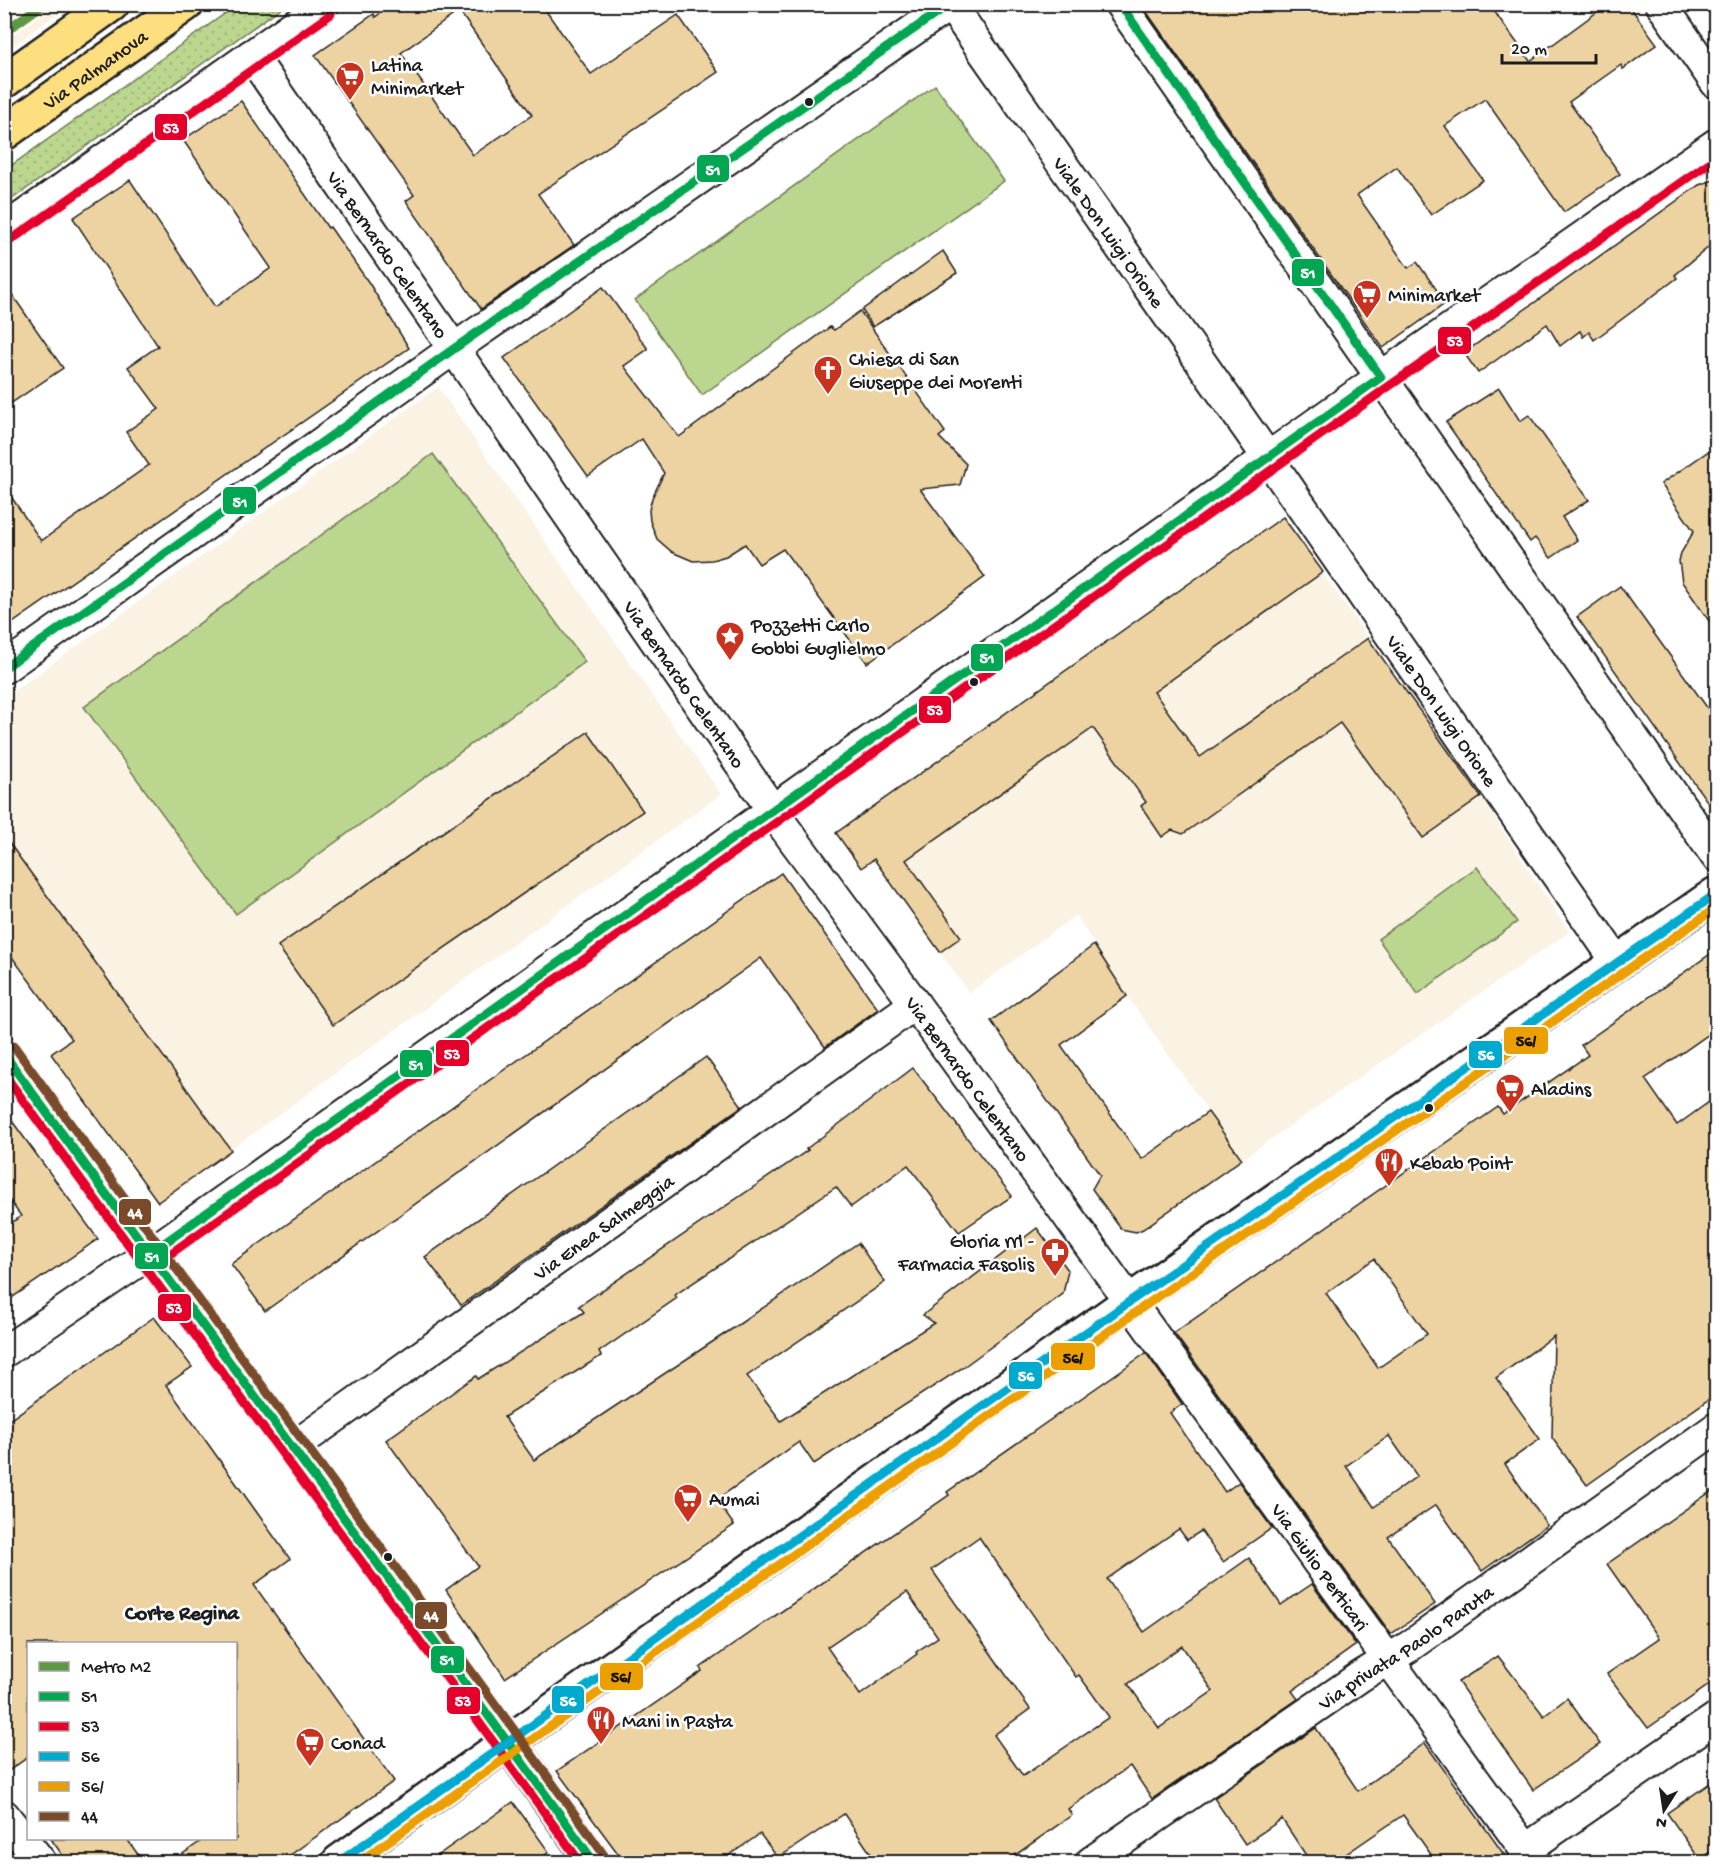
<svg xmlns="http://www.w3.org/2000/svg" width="1721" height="1867" font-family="'Gochi Hand',sans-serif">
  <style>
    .built { fill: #faf2e3 }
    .grass { fill: url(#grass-dots); stroke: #6c7955; stroke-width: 1.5 }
    .garden { fill: #bbd68e; stroke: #6c7955; stroke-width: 1.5 }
    .building { fill: #eed3a2; stroke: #1c1c1c; stroke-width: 1.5; fill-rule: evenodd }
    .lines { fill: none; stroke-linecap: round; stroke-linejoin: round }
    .street-casing { stroke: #1c1c1c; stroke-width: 34 }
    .secondary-casing { stroke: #1c1c1c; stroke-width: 38 }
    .highway-casing { stroke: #1c1c1c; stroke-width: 38 }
    .street { stroke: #fff; stroke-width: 30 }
    .secondary { stroke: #fff; stroke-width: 33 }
    .highway { stroke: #fedf80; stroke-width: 33 }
    .bus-1-casing { stroke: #fff; stroke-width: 14 }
    .bus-2-casing { stroke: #fff; stroke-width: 14 }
    .bus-3-casing { stroke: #fff; stroke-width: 14 }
    .bus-4-casing { stroke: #fff; stroke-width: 14 }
    .bus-5-casing { stroke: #fff; stroke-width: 14 }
    .bus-1 { stroke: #00a651; stroke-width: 9 }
    .bus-2 { stroke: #e4002b; stroke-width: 9 }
    .bus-3 { stroke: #00a9ce; stroke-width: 9 }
    .bus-4 { stroke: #ec9f01; stroke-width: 9 }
    .bus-5 { stroke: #7a4b2a; stroke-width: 9 }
    .metro-1-casing { stroke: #fff; stroke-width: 15 }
    .metro-1 { stroke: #5d9842; stroke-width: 10 }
    .bus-dot { fill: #1c1c1c; stroke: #fff; stroke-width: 2 }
    .labels { text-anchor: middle; stroke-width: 5; stroke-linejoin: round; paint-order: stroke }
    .poi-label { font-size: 20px; fill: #1c1c1c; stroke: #fff; text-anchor: start }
    .street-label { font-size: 20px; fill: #1c1c1c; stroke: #fff }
    .neighbourhood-label { font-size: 21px; font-weight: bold; fill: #1c1c1c; stroke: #fff }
    .line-badge { stroke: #fff; stroke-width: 2 }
    .badge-label { font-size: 16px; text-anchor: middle; font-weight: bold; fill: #fff }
    .pale-badge-label { font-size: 16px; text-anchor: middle; font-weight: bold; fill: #111 }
  </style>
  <defs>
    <pattern id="grass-dots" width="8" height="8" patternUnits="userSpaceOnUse" patternTransform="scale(1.5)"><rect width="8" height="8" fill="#bbd68e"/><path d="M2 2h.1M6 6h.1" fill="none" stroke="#a0b77a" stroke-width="1.8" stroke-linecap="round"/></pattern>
  </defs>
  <rect width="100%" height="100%" fill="#fff"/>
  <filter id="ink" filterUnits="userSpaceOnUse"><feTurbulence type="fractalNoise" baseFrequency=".0167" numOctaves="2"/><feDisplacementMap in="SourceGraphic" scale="12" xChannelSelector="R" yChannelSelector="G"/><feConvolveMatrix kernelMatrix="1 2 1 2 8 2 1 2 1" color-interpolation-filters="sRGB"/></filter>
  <g filter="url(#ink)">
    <g class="built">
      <polygon points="5,4 70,4 70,5 5,51"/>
      <polygon points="438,387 721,794 158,1202 51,1054 71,1039 5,946 4,698"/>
      <polygon points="1283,517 1481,797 1569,932 1242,1159 1127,996 1076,915 969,993 875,860 861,868 836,833"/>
    </g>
    <polygon class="grass" points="237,5 285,5 5,204 5,170"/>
    <g class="garden">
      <polygon points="935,85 1004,181 702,395 635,300"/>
      <polygon points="433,454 585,662 236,914 84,707"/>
      <polygon points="1477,867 1517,922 1418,994 1378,939"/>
    </g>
    <g class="building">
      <path d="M393,4H541L591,74L678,15L718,72L538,194L574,245L481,309L406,201L414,195L315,55L374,14L375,17ZM459,11L532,115L473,155L401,53Z"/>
      <polygon points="1141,4 1489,4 1530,61 1608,4 1628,4 1657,44 1623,69 1621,65 1569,102 1620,174 1564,212 1485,99 1445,126 1483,180 1431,215 1397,167 1357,195 1408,268 1417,262 1446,303 1383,348"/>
      <polygon points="241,101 328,228 330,227 369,283 409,348 4,629 4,486 41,541 149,465 126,432 159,409 128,367 158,346 73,218 130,180 215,307 271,268 183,140"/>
      <polygon points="1716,179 1716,214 1710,246 1675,275 1677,278 1594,340 1589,332 1583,337 1580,331 1560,346 1547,324 1478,373 1464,353 1699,185"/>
      <polygon points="943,251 957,273 873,327 862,310"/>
      <polygon points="4,283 63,368 4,408"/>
      <polygon points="603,287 648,349 624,366 679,437 830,327 834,330 860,311 945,432 939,437 966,464 960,485 920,489 985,577 867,663 783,549 759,564 745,544 726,556 712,560 693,561 672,552 657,539 650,521 649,510 652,498 664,473 642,439 588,476 504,358"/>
      <polygon points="1499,388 1520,421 1529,415 1589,500 1562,517 1577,540 1551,558 1535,538 1530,542 1446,422"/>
      <polygon points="1716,446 1716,631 1682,582 1679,561 1681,553 1694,531 1661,484"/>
      <polygon points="1283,517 1323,572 1154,692 1200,757 1368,638 1481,797 1423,838 1340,723 1183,834 1172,830 1162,837 1141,806 1146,802 1093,728 906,860 961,937 940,952 874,859 861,868 836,833"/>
      <polygon points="1620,586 1716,720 1716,814 1577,617"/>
      <polygon points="588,732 643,811 333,1025 278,946"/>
      <polygon points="4,836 231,1150 158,1202 51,1054 72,1039 4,946"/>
      <polygon points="781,873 878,1009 825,1047 761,958 265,1311 231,1264"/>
      <polygon points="1094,945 1127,996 1061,1045 1142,1159 1208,1112 1242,1159 1143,1229 1136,1232 1121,1229 1092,1189 1100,1175 991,1021"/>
      <path d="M1716,950V1029L1645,1079L1677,1125L1716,1097V1394L1587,1485L1552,1438L1554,1336L1496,1378L1540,1439L1505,1464L1547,1525L1482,1571L1436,1505L1388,1537L1435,1604L1391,1634L1174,1333L1498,1107L1503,1114L1588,1055L1581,1045ZM1374,1259L1427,1334L1378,1368L1326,1293ZM1389,1436L1417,1476L1374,1507L1346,1466Z"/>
      <polygon points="706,1057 742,1106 461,1305 425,1257"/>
      <polygon points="913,1068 1012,1196 959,1232 908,1165 851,1207 836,1187 675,1295 677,1298 599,1352 601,1356 504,1417 534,1460 735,1327 858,1243 885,1282 747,1376 781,1421 934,1323 923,1315 1037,1228 1068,1270 1063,1294 962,1368 814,1464 799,1442 716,1500 734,1525 505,1678 446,1590 478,1566 386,1440 476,1376 478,1379 584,1312 579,1306 808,1150 806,1149"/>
      <polygon points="4,1110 98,1239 4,1303 4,1228 21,1216 4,1193"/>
      <polygon points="154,1317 192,1367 166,1385 290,1559 254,1585 394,1781 279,1863 170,1863 204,1839 236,1839 236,1644 28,1644 28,1757 4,1774 4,1424"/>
      <path d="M1146,1353L1182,1404L1170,1413L1225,1492L1239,1482L1272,1528L1223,1562L1201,1531L1187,1540L1179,1529L1107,1579L1144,1632L1249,1558L1281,1605L1312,1584L1356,1645L1292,1691L1298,1699L1152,1799L1130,1766L1068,1809L1072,1815L1004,1863H877L844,1814L778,1858L760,1834L718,1863H625L557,1771L702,1671L700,1668L949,1495L947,1492ZM979,1537L1076,1677L1079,1675L1109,1717L1023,1776L994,1735L1030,1709L932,1570ZM907,1592L938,1637L916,1652L917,1654L860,1695L827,1647ZM1182,1646L1213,1691L1159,1728L1128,1684Z"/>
      <polygon points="1716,1488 1716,1680 1648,1728 1607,1674 1659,1638 1607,1564"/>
      <polygon points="1498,1656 1544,1716 1567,1698 1600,1744 1533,1790 1458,1682"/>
      <polygon points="1316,1728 1358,1791 1425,1743 1510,1863 1437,1863 1403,1815 1333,1863 1311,1863 1282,1819 1245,1844 1214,1798"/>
      <polygon points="1716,1779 1716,1848 1700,1860 1667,1813"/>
      <polygon points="513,1802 549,1852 535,1863 427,1863"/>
      <polygon points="51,1839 127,1839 144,1863 68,1863"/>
    </g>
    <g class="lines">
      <g class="street-casing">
        <g id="street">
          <path id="s1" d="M950,4L1268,458L1617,962"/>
          <polyline points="1120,4 1716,856"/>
          <polyline points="1661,4 1716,83"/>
          <path id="s2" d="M251,55L784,827L915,1004L1534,1862"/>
          <polyline points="4,230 324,4"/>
          <polyline points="4,668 455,348 951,4"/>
          <polyline points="4,1053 187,1306 508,1742"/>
          <polyline points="4,1352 149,1254 1381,377 1716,144"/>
          <path id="s3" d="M292,1448L915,1004"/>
          <polyline points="4,1815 41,1862"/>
          <polyline points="1525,1850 1716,1718"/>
          <path id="s4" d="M1091,1862L1361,1676L1407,1648L1716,1428"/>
        </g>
      </g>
      <g class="secondary-casing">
        <g id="secondary">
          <polyline points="508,1742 594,1862"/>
          <polyline points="339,1862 1129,1302 1716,894"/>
        </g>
      </g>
      <g class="highway-casing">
        <g id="highway">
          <polyline points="4,81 112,4"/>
          <path id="s5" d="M4,133L186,4"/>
        </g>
      </g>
      <use href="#street" class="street"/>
      <use href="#secondary" class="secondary"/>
      <use href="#highway" class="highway"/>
      <g class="bus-1-casing">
        <g id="bus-1">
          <polyline points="4,668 455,348 950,4"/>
          <path d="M4,1054C200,1324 400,1591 594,1862"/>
          <polyline points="149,1254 1381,377 1120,4"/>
        </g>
      </g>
      <g class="bus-2-casing">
        <g id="bus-2">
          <polyline points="11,240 331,14"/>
          <path d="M4,1074C195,1338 391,1598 580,1862"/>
          <polyline points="156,1264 1388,387 1716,158"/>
        </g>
      </g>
      <g class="bus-3-casing">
        <polyline id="bus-3" points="339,1862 1129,1302 1716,894"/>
      </g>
      <g class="bus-4-casing">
        <polyline id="bus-4" points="359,1862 1136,1312 1716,908"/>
      </g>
      <g class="bus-5-casing">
        <path id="bus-5" d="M14,1046C209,1316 410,1583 604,1855"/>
      </g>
      <use href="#bus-1" class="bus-1"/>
      <use href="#bus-2" class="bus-2"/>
      <use href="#bus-3" class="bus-3"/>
      <use href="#bus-4" class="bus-4"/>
      <use href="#bus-5" class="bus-5"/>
      <g class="metro-1-casing">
        <polyline id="metro-1" points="4,32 43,4"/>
      </g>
      <use href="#metro-1" class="metro-1"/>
    </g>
  </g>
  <defs>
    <g id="supermarket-pin" transform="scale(1.5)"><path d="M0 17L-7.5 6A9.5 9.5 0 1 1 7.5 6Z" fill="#c8321e" stroke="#fff"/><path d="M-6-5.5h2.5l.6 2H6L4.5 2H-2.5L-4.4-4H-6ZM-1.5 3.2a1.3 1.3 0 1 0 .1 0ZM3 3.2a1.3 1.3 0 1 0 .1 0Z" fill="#fff"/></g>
    <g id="church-pin" transform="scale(1.5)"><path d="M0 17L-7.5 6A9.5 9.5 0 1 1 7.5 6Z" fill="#c8321e" stroke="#fff"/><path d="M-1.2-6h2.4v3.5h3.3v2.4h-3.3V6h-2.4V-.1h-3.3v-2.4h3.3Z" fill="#fff"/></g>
    <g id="sight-pin" transform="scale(1.5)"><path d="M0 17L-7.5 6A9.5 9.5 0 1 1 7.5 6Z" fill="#c8321e" stroke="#fff"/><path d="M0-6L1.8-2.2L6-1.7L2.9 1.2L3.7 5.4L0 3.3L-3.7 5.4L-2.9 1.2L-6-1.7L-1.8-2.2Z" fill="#fff"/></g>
    <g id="restaurant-pin" transform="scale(1.5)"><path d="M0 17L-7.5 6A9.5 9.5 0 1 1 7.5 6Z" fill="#c8321e" stroke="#fff"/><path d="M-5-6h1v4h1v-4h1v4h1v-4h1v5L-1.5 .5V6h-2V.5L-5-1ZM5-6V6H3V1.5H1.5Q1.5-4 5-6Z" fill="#fff"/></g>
    <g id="pharmacy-pin" transform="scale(1.5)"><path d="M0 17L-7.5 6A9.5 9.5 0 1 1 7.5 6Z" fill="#c8321e" stroke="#fff"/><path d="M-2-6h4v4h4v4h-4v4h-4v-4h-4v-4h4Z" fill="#fff"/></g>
  </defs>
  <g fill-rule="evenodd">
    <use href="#supermarket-pin" x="350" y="76"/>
    <use href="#supermarket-pin" x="1367" y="294"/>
    <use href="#church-pin" x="828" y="370"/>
    <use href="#sight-pin" x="730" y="636"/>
    <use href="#supermarket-pin" x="1510" y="1088"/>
    <use href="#restaurant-pin" x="1389" y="1162"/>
    <use href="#pharmacy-pin" x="1055" y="1252"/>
    <use href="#supermarket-pin" x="688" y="1498"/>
    <use href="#restaurant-pin" x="601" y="1720"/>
    <use href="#supermarket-pin" x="310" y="1742"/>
  </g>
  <g class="bus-dot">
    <circle cx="809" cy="102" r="5"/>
    <circle cx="974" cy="682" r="5"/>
    <circle cx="1429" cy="1108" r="5"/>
    <circle cx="388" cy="1557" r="5"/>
  </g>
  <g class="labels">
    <g class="poi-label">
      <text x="371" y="71">Latina<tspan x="371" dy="23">Minimarket</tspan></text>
      <text x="1388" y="301">Minimarket</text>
      <text x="849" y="365">Chiesa di San<tspan x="849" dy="23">Giuseppe dei Morenti</tspan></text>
      <text x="751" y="631">Pozzetti Carlo<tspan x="751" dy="23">Gobbi Guglielmo</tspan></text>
      <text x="1531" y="1095">Aladins</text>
      <text x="1410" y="1169">Kebab Point</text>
      <text x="1034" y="1247" text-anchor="end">Gloria rrl -<tspan x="1034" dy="23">Farmacia Fasolis</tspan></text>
      <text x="709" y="1505">Aumai</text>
      <text x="622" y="1727">Mani in Pasta</text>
      <text x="331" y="1749">Conad</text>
    </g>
    <g class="street-label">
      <text dy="7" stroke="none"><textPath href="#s5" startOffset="111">Via Palmanova</textPath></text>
      <text dy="7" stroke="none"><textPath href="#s1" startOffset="278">Viale Don Luigi Orione</textPath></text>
      <text dy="7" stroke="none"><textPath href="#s2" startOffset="242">Via Bernardo Celentano</textPath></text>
      <text dy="7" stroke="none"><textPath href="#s2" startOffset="764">Via Bernardo Celentano</textPath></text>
      <text dy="7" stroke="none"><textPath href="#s1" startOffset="861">Viale Don Luigi Orione</textPath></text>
      <text dy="7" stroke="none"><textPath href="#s2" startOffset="1250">Via Bernardo Celentano</textPath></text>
      <text dy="7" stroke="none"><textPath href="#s3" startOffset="382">Via Enea Salmeggia</textPath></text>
      <text dy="7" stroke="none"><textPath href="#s2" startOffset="1852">Via Giulio Perticari</textPath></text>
      <text dy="7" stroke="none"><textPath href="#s4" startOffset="381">Via privata Paolo Paruta</textPath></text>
    </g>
    <g class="neighbourhood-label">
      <text x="182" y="1619">Corte Regina</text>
    </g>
  </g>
  <g class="line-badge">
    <rect x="154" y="113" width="34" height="28" rx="6" fill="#e4002b"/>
    <rect x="696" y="154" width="34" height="29" rx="6" fill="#00a651"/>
    <rect x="1291" y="258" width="34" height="29" rx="6" fill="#00a651"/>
    <rect x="1437" y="326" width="35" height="29" rx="6" fill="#e4002b"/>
    <rect x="222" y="486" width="35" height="29" rx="6" fill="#00a651"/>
    <rect x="970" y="643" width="34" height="29" rx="6" fill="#00a651"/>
    <rect x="918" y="695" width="34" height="29" rx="6" fill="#e4002b"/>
    <rect x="1503" y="1026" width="46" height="29" rx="6" fill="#ec9f01"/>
    <rect x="435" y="1039" width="35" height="28" rx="6" fill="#e4002b"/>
    <rect x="1468" y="1040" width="35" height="29" rx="6" fill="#00a9ce"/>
    <rect x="399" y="1049" width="34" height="29" rx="6" fill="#00a651"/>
    <rect x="118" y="1198" width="34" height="28" rx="6" fill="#7a4b2a"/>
    <rect x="134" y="1242" width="35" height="28" rx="6" fill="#00a651"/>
    <rect x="157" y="1293" width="35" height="29" rx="6" fill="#e4002b"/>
    <rect x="1050" y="1342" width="46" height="29" rx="6" fill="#ec9f01"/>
    <rect x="1008" y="1361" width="35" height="29" rx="6" fill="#00a9ce"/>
    <rect x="414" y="1601" width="34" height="29" rx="6" fill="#7a4b2a"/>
    <rect x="430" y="1645" width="35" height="29" rx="6" fill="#00a651"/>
    <rect x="599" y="1662" width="45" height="29" rx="6" fill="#ec9f01"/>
    <rect x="551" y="1685" width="34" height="29" rx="6" fill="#00a9ce"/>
    <rect x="446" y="1686" width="35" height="29" rx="6" fill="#e4002b"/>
  </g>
  <g class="badge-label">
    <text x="171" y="133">53</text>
    <text x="713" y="175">51</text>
    <text x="1308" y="278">51</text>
    <text x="1455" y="346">53</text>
    <text x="240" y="507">51</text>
    <text x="987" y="663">51</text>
    <text x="935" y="715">53</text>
    <text x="452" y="1059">53</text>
    <text x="1486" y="1060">56</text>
    <text x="416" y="1070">51</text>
    <text x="135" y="1218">44</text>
    <text x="152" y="1262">51</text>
    <text x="174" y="1313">53</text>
    <text x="1026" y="1381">56</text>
    <text x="431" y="1621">44</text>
    <text x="447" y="1665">51</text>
    <text x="568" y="1706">56</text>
    <text x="463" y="1706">53</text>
  </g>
  <g class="pale-badge-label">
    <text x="1526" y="1046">56/</text>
    <text x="1073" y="1363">56/</text>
    <text x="621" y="1682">56/</text>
  </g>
  <rect width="1721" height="1867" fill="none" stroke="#fff" stroke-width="24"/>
  <rect x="12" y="12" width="1697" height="1843" fill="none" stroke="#1c1c1c" stroke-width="2" filter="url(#ink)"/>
  <rect x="27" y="1642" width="210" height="198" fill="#ffffff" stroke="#a4a4a4" stroke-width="1.5"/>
  <rect x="39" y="1662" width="30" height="9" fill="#5d9842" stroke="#a4a4a4" stroke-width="1.5"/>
  <text x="81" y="1672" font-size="18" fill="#1c1c1c">Metro M2</text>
  <rect x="39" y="1692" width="30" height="9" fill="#00a651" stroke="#a4a4a4" stroke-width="1.5"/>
  <text x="81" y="1702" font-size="18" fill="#1c1c1c">51</text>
  <rect x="39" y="1722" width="30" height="9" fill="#e4002b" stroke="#a4a4a4" stroke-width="1.5"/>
  <text x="81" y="1732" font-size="18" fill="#1c1c1c">53</text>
  <rect x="39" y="1752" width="30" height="9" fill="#00a9ce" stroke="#a4a4a4" stroke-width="1.5"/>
  <text x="81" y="1762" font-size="18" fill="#1c1c1c">56</text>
  <rect x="39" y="1782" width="30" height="9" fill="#ec9f01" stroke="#a4a4a4" stroke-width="1.5"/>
  <text x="81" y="1792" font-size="18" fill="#1c1c1c">56/</text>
  <rect x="39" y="1812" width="30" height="9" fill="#7a4b2a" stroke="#a4a4a4" stroke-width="1.5"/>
  <text x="81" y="1822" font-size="18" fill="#1c1c1c">44</text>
  <g transform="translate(1664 1810) rotate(192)" stroke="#ffffff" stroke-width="4.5" paint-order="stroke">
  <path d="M0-4.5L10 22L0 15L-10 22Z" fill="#1c1c1c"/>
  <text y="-9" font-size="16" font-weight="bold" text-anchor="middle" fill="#1c1c1c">N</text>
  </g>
  <path d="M1502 54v9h94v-9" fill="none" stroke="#1c1c1c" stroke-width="3"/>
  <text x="1511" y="54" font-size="18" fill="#1c1c1c" stroke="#ffffff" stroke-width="4.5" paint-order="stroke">20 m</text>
</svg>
